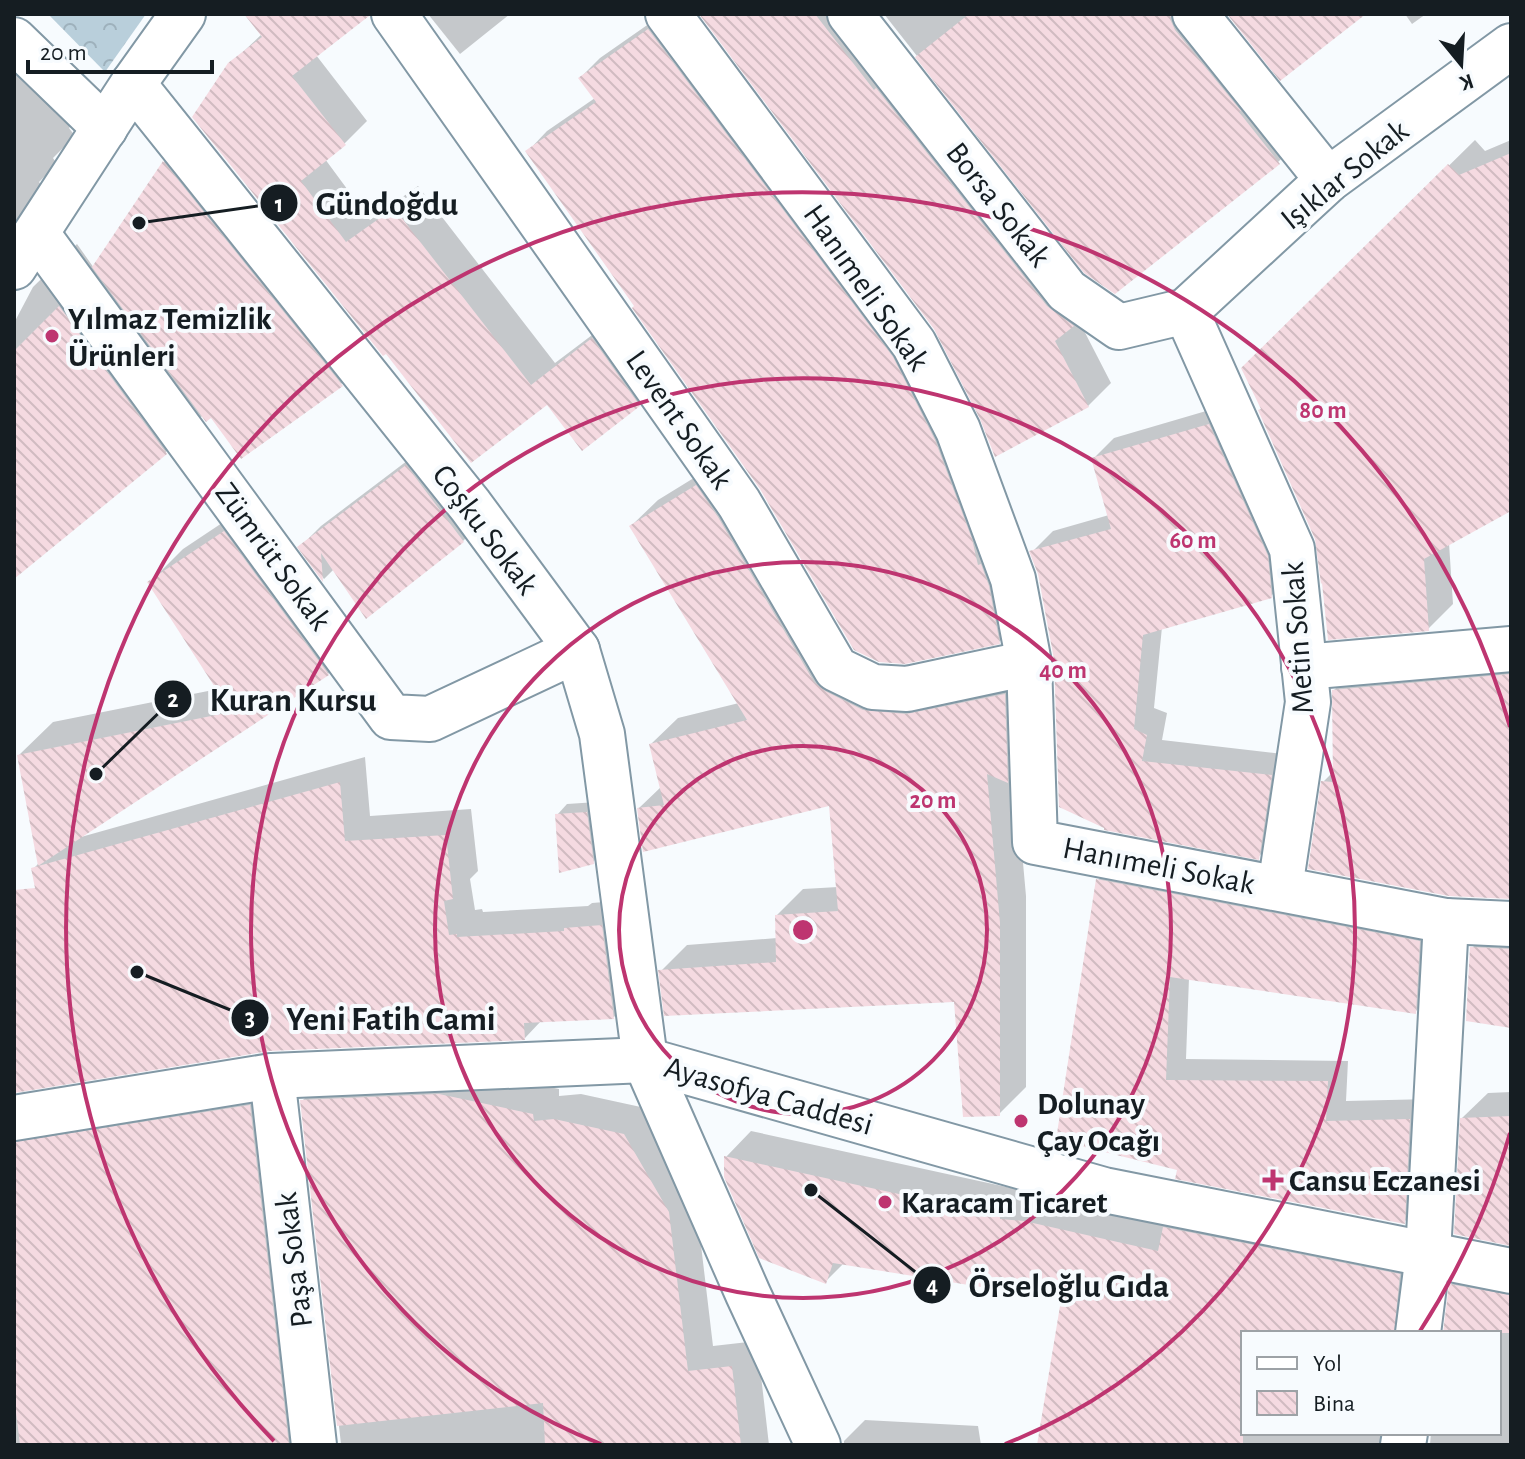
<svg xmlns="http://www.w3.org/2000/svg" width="1525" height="1459" font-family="'Alegreya Sans',sans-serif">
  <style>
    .park { fill: url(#park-crowns) }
    .shadow { fill: #0003 }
    .building { fill: url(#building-back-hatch) }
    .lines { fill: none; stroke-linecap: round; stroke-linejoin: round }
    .street-casing { stroke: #8298a5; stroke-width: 48 }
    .secondary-casing { stroke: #8298a5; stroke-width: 48 }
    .street { stroke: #fff; stroke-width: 44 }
    .secondary { stroke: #fff; stroke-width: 44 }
    .ring { fill: none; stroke: #be3570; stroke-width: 4 }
    .poi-dot { fill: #be3570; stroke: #f7fbfe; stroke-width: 3 }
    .labels { text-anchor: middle; stroke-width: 8; stroke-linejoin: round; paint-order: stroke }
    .street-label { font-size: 32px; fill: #151d22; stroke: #f7fbfe }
    .poi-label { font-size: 32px; font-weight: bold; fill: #151d22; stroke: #f7fbfe; text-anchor: start }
    .centre { fill: #be3570; stroke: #f7fbfe; stroke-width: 4 }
    .ring-label { font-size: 24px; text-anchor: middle; font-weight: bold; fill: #be3570; stroke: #f7fbfe; stroke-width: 8; stroke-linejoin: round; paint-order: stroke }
    .leader { fill: none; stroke: #151d22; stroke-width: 3 }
    .callout-dot { fill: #151d22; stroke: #f7fbfe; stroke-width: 3 }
    .mark-label { font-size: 24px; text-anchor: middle; font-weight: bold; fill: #fff }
    .callout-label { font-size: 34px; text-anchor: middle; font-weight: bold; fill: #151d22; stroke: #f7fbfe; stroke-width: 8; stroke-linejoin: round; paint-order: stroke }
  </style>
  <defs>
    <pattern id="park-crowns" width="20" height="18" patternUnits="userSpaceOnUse" patternTransform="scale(2)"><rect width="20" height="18" fill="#b9cfdb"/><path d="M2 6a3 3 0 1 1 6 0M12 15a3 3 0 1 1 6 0" fill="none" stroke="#9eb1bc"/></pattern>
    <pattern id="building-back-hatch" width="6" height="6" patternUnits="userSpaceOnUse" patternTransform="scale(2)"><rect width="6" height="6" fill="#f5dae1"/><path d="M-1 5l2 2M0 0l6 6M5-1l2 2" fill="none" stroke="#d1bbc1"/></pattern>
  </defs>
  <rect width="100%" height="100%" fill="#f7fbfe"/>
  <polygon class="park" points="48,14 146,14 105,72"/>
  <g class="shadow">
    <polygon points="263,14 369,14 316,55 367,121 344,144 325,159 370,220 418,186 555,363 616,317 661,381 638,404 547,402 387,351 229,65 262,34"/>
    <polygon points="428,14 510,14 460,54"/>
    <polygon points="663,14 912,337 1019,622 999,642 761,488 528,151 547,131 595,98 580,78 600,58"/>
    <polygon points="701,14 859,14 1078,319 1111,383 1088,406 982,418 936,328"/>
    <polygon points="884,14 1204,14 1302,139 1278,162 1086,271"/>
    <polygon points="1405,14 1426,14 1412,24"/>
    <polygon points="14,63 73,123 69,128 75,136 53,158 57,164 39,182 47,193 14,284"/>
    <polygon points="191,135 369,357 341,384 212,415 203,415 166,452 14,576 14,323 33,287 77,244 94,268 164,162"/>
    <polygon points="1475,140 1485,151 1511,140 1511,509 1449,543 1453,604 1428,629 1317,539 1263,408 1243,368"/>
    <polygon points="1230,404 1292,575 1271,596 1162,627 1154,708 1167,713 1162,740 1292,755 1280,836 1258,857 1106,828 1056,658 1040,574 1032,552 1053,531 1109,515 1093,459 1114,438"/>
    <polygon points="428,445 484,520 463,541 366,616 334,569 324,579 300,547 321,526"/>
    <polygon points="723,460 840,655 890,684 1031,669 1015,774 1026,896 1026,1087 999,1114 956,1000 661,971 687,945 777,938 777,915 803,889 838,887 830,804 639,808 662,786 651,744 678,718 739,703 631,526 658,500"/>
    <polygon points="258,499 362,640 328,674 81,837 365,757 370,816 471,809 478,871 470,879 475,910 482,909 483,912 588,906 592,903 628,900 639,991 614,1017 542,1020 525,1038 269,1049 15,1090 14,1094 20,1107 276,1080 331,1443 341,1444 302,1101 328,1075 467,1069 559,1089 559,1096 581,1094 650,1109 694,1186 713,1346 757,1341 769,1445 14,1445 14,942 46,936 33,869 40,862 19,755 53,722 218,689 149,583 183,549"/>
    <polygon points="1511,652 1511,897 1323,782 1335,770 1334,690 1360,665"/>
    <polygon points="597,802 603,852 593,862 557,815 567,804"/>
    <polygon points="1119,859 1440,921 1436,991 1415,1012 1189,978 1186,1059 1348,1061 1346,1101 1431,1099 1425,1201 1404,1222 1179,1169 1098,880"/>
    <polygon points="1497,923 1511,923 1511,1026 1472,948"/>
    <polygon points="1511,1092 1511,1243 1462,1118 1488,1093"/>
    <polygon points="751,1131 1025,1191 1025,1195 1050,1197 1425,1249 1429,1328 1442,1333 1243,1333 1243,1433 1409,1433 1425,1445 1430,1444 1431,1433 1499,1433 1499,1333 1443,1333 1445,1333 1451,1285 1477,1260 1511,1266 1511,1445 1039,1445 1063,1298 844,1263 825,1282 726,1157"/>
    <polygon points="865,1420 978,1426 981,1445 844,1445 844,1441"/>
  </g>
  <g class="building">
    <polygon points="244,14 369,14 369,16 292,76 346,145 301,181 346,242 394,208 531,385 592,338 640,406 582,451 547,405 471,463 386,354 383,356 192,117 228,63 262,37"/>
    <polygon points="699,14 815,14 874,90 876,88 1047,306 1074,326 1055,341 1089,407 995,457 980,419 934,329"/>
    <polygon points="969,14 1171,14 1170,19 1175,30 1241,111 1239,112 1280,164 1115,294 1084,273 915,57"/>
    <polygon points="1227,14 1366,14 1280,81"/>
    <polygon points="648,29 893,357 935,440 972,539 978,565 981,564 989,586 1000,644 905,664 879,662 854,650 760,489 632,308 634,306 525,151 596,102 578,78"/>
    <polygon points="1511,153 1511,511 1424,559 1429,631 1328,640 1322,583 1321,584 1315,539 1258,410 1261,409 1241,368 1448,164 1459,175"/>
    <polygon points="163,161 343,386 241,459 211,418 206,422 92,267"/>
    <polygon points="59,306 167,454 14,579 14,351"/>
    <polygon points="1209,424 1268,556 1272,598 1143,635 1134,729 1147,735 1142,761 1272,775 1259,860 1104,830 1104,828 1059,807 1054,659 1038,574 1029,551 1111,529 1091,458"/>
    <polygon points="406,465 464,542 366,619 321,553 323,582 297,547"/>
    <polygon points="696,485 718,517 814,682 825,691 863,710 906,714 1005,694 1008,783 987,774 1000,923 1000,1116 963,1117 954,1002 664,1016 658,970 776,962 775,915 838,911 829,806 643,852 637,808 664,805 649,744 747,720 629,526"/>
    <polygon points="224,531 329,675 38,866 17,755 231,712 147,582"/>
    <polygon points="1511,674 1511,899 1449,896 1308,869 1321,781 1333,782 1332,690"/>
    <polygon points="340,782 345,841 446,835 453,899 444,901 449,935 457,934 457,937 564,931 564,928 602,925 614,1019 524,1023 525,1040 269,1051 14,1093 14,890 35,888 31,868"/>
    <polygon points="587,812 594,864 559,873 555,814"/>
    <polygon points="1096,879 1420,941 1416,1014 1170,977 1166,1080 1328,1081 1326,1121 1410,1119 1405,1224 1175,1179 1177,1170 1056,1140"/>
    <polygon points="1470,947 1511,949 1511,1028 1466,1021"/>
    <polygon points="439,1094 533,1114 534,1121 554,1119 624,1134 669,1212 688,1371 732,1366 741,1445 545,1445 543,1403 337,1426 300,1100"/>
    <polygon points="250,1105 289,1445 20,1445 14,1396 14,1142"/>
    <polygon points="1511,1116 1511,1246 1454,1234 1460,1118"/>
    <polygon points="724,1156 1000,1216 1000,1219 1024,1221 1158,1251 1163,1227 1400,1274 1394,1333 1243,1333 1243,1445 1037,1445 1061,1300 833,1263 826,1284 759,1258 724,1177"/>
    <polygon points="1449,1284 1511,1295 1511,1333 1443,1333"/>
  </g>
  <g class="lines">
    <g class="street-casing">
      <g id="street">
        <polyline points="394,14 739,503 836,669 873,687 907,689 1029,663"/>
        <polyline points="668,14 914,344 958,430 1013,579 1029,663 1035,842 1446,921 1428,1254 1418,1333"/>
        <polyline points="850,14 1067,291 1119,327 1186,311 1328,180 1511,46"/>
        <polyline points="1195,14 1328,180"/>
        <polyline points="14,40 105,128"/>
        <polyline points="133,84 470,505 577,650 602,734 645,1060 748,1294 818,1445"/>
        <polyline points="37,234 391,717 430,719 577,650"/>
        <polyline points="1186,311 1292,549 1308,702 1280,888"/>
        <polyline points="1304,667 1511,649"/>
        <polyline points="1446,921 1511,924"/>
        <polyline points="272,1076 314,1445"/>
        <polyline points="1403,1445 1405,1433"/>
      </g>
    </g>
    <g class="secondary-casing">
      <g id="secondary">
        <polyline points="14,267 133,84 183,14"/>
        <polyline points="14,1118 272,1076 645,1060 1104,1190 1511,1271"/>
      </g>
    </g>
    <use href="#street" class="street"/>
    <use href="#secondary" class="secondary"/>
  </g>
  <g class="ring">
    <circle cx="803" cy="930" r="184"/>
    <circle cx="803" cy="930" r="368"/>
    <path d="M601 1444A552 552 0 1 1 1005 1444"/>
    <path d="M1510 1133A736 736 0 0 1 1420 1331M274 1441A736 736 0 1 1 1510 727"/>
  </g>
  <g class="poi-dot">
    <circle cx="52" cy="336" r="8"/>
    <circle cx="1021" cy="1121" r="8"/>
    <path d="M1269 1168h8v8h8v8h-8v8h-8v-8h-8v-8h8z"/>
    <circle cx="885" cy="1202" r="8"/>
  </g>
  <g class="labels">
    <g class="street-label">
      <text transform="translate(1344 174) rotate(-39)" y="11">Işıklar Sokak</text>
      <text transform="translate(999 204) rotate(52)" y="11">Borsa Sokak</text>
      <text transform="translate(867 287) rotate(55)" y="11">Hanımeli Sokak</text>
      <text transform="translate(680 419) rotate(55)" y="11">Levent Sokak</text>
      <text transform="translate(486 529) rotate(53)" y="11">Coşku Sokak</text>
      <text transform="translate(274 556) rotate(54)" y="11">Zümrüt Sokak</text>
      <text transform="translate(1297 638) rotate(-94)" y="11">Metin Sokak</text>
      <text transform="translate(1159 865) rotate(11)" y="11">Hanımeli Sokak</text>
      <text transform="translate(769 1095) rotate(16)" y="11">Ayasofya Caddesi</text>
      <text transform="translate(293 1260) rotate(-97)" y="11">Paşa Sokak</text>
    </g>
    <g class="poi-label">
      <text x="68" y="329">Yılmaz Temizlik<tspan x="68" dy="37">Ürünleri</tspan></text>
      <text x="1037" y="1114">Dolunay<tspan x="1037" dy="37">Çay Ocağı</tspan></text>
      <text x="1289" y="1191">Cansu Eczanesi</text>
      <text x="901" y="1213">Karacam Ticaret</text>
    </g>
  </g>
  <circle cx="803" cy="930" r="12" class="centre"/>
  <g class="ring-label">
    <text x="1323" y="418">80 m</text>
    <text x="1193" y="548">60 m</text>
    <text x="1063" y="678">40 m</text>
    <text x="933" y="808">20 m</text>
  </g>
  <path class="leader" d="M139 223L279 203M96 774L173 699M137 972L250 1018M811 1190L932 1285"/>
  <g class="callout-dot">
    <circle cx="139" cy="223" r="8"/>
    <circle cx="96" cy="774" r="8"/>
    <circle cx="137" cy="972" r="8"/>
    <circle cx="811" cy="1190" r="8"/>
    <circle cx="279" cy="203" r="20"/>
    <circle cx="173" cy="699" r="20"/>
    <circle cx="250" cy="1018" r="20"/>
    <circle cx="932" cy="1285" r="20"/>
  </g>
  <g class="mark-label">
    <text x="279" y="212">1</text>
    <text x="173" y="707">2</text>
    <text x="250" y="1026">3</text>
    <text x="932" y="1293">4</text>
  </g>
  <g class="callout-label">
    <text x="387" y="215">Gündoğdu</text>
    <text x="293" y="711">Kuran Kursu</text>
    <text x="391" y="1030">Yeni Fatih Cami</text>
    <text x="1069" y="1297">Örseloğlu Gıda</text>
  </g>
  <rect width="1525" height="1459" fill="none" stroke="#151d22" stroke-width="32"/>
  <rect x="1241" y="1331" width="260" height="104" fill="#f7fbfe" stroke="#9da2a6" stroke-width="2"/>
  <rect x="1257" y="1357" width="40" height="12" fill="#ffffff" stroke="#9da2a6" stroke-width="2"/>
  <text x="1313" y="1371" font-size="24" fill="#151d22">Yol</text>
  <rect x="1257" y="1391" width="40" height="24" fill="url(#building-back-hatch)" stroke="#9da2a6" stroke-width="2"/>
  <text x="1313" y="1411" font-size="24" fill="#151d22">Bina</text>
  <g transform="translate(1461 64) rotate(162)" stroke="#f7fbfe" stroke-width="6" paint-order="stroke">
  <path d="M0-6L14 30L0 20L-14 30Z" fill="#151d22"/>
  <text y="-12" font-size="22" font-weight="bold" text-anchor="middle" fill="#151d22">K</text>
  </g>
  <path d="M28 60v12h184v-12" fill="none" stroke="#151d22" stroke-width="4"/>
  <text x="40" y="60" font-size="24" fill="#151d22" stroke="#f7fbfe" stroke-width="6" paint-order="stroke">20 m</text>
</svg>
